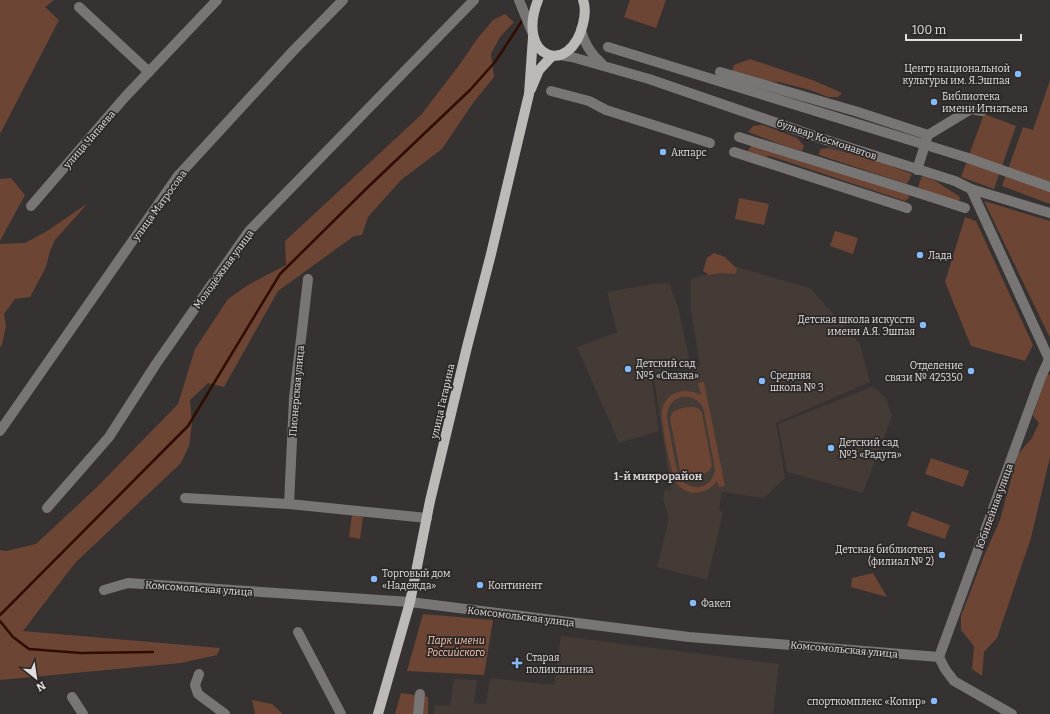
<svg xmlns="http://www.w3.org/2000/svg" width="1050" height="714" font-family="Bitter,serif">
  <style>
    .built { fill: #443b37 }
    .green { fill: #6d4534; fill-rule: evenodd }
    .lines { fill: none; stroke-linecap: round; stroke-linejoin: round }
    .stream { stroke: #310c00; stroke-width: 2.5 }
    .minor { stroke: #787675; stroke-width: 10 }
    .major { stroke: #bcb9b7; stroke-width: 10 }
    .poi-dot { fill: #85bbfb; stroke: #2b2827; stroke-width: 1.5 }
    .labels { text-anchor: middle; stroke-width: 3.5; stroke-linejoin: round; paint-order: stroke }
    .poi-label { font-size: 10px; fill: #e1dfde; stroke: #2b2827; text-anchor: start }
    .street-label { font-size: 10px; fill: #e1dfde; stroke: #2b2827 }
    .park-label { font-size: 10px; font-style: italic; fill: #fec9b4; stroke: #2b2827 }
    .neighbourhood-label { font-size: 11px; font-weight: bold; fill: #d3cfcd; stroke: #2b2827 }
  </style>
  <rect width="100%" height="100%" fill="#353231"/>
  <g class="built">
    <polygon points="723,263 810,288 860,344 870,382 776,423 785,478 764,498 722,492 719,509 723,513 707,580 657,567 669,518 663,499 665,489 671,490 654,379 700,366 691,310 691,279 709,274"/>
    <polygon points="669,283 678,307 690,363 651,375 659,431 619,443 577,347 617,332 607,292 653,284"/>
    <polygon points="871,387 879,391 886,399 892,416 863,493 787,472 778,424"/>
    <polygon points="561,636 779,664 773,714 434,714 435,705 450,706 454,679 477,680 474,703 486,704 490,678 554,685"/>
  </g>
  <g class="green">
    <polygon points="0,0 54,0 45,7 59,20 0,134"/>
    <polygon points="630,0 666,0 656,28 624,17"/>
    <polygon points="505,14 514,22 500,37 491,54 494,77 473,103 442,149 401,180 368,217 362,235 354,236 278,291 224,387 208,383 190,400 192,423 189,446 181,463 75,563 23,631 220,648 217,655 181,663 0,680 0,550 6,551 36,544 97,487 178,404 195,349 228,299 248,285 286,265 285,241 421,115 460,64 477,39 493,20"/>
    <polygon points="750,59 815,81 842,93 838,97 828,97 810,90 779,82 759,81 732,72 734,65"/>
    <polygon points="1050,80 1050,204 1002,186 1023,127 1033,130"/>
    <polygon points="984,114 1016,126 994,189 961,177"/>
    <polygon points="763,125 797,138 804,146 802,151 785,146 748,132 753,126"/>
    <polygon points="753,144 908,193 909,198 905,201 770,156 758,158 746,153"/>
    <polygon points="829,148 878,161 912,174 907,184 819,155 820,149"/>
    <polygon points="922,176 934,180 960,197 959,202 937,196 918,187"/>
    <polygon points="11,178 25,195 0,241 0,179"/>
    <polygon points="739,198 769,204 764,225 735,219"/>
    <polygon points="984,201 1050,221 1050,338"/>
    <polygon points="88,203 55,240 50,251 46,267 30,297 15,299 4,314 6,326 2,345 0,347 0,244 25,243 47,231"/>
    <polygon points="965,217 976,221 1033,345 1025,361 971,346 945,282"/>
    <polygon points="835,231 858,238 853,254 830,246"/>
    <polygon points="714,253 725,257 737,269 735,274 720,273 709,275 703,271 707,258"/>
    <polygon points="1046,374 1050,375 1050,457 1031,538 997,638 984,652 982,676 972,669 974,646 961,630 961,616 984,556 1000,520 1018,454 1032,438 1039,423 1033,416"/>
    <path d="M704,382L725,486L719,487L717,481C707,495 686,498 676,482C671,474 660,419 662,410C666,391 686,387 701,395L698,383ZM682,397C693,396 701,401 704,411L715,469C714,476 711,483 703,486C696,489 686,486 681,479C675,470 670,431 667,418C667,407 671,400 682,397Z"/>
    <path d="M694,407L699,409L702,413L712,466C709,477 686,481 680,471L670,418C673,408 685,407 694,407Z"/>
    <polygon points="931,458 969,471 963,487 925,474"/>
    <polygon points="912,511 950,525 945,539 907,526"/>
    <polygon points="352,515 363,517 360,539 349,537"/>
    <polygon points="873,573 887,597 851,587 852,578"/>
    <polygon points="423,614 493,620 484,675 407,671"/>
    <polygon points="401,693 428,697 428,714 395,714"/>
    <polygon points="252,700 272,704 283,714 255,714"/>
  </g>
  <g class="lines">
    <g class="stream">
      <polyline points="0,615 188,426 280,274 367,188 470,90 495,62 522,21"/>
      <polyline points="0,621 13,637 29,649 81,653 153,652"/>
    </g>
    <g class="minor">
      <polyline points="519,0 532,32"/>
      <polyline points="79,7 149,72"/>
      <path d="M581,30C584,44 591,54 602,64"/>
      <polyline points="608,47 965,157 1050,187"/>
      <polyline points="559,55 572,57 649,79 832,142 955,181 971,189 1050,213"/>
      <polyline points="720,72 858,112 928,135"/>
      <polyline points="551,91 589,101 606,110 710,143"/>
      <path d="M739,137C814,161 890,183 965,208"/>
      <polyline points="734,152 907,208"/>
      <polyline points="917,170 928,135 971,109 982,111"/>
      <polyline points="971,189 1049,359"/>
      <polyline points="31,206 125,97 217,0"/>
      <polyline points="0,431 177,177 293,51 343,0"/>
      <polyline points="185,498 289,504 427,518"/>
      <polyline points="289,504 294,398 308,279"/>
      <polyline points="47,508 109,437 156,364 249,231 474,0"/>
      <polyline points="104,590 128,583 410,602 689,637 939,657"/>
      <polyline points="298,632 341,714"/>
      <polyline points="939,657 1041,377 1050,357"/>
      <polyline points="939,657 945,669 954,681 1012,714"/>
      <polyline points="199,674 195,685 198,694 225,714"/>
      <polyline points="72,697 83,714"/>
      <polyline points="418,714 420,694"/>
    </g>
    <g class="major">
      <path d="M538,0C515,58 570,78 583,24C585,16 586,8 583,0"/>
      <polyline points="531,89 539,70 552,56"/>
      <polyline points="378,714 410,602 430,501 467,347 491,254 529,94 533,37"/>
    </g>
  </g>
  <g class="poi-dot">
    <circle cx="1018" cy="74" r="4"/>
    <circle cx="934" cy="102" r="4"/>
    <circle cx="663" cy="152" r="4"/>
    <circle cx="920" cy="255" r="4"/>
    <circle cx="923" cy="325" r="4"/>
    <circle cx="628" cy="369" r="4"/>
    <circle cx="971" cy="371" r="4"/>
    <circle cx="762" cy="381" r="4"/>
    <circle cx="831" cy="448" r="4"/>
    <circle cx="942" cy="555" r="4"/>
    <circle cx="374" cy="579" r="4"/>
    <circle cx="480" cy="585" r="4"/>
    <circle cx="693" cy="603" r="4"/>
    <path d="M515 657h4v4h4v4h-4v4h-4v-4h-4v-4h4z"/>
    <circle cx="934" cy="701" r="4"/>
  </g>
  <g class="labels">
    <g class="poi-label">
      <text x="1010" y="72" text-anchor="end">Центр национальной<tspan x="1010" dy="12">культуры им. Я.Эшпая</tspan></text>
      <text x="942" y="100">Библиотека<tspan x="942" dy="12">имени Игнатьева</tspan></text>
      <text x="671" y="156">Акпарс</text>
      <text x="928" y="259">Лада</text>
      <text x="915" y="323" text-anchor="end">Детская школа искусств<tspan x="915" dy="12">имени А.Я. Эшпая</tspan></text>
      <text x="636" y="367">Детский сад<tspan x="636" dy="12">№5 «Сказка»</tspan></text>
      <text x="963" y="369" text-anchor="end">Отделение<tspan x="963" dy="12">связи № 425350</tspan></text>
      <text x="770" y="379">Средняя<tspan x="770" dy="12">школа № 3</tspan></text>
      <text x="839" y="446">Детский сад<tspan x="839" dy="12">№3 «Радуга»</tspan></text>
      <text x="934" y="553" text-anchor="end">Детская библиотека<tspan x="934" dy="12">(филиал № 2)</tspan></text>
      <text x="382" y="577">Торговый дом<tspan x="382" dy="12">«Надежда»</tspan></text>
      <text x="488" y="589">Континент</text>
      <text x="701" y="607">Факел</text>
      <text x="526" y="661">Старая<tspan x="526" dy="12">поликлиника</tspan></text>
      <text x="926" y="705" text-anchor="end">спорткомплекс «Копир»</text>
    </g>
    <g class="street-label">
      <text transform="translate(89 139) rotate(-49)" y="4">улица Чапаева</text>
      <text transform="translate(827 139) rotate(19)" y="4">бульвар Космонавтов</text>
      <text transform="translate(159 205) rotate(-54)" y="4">улица Матросова</text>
      <text transform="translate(223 269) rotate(-54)" y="4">Молодёжная улица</text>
      <text transform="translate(296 391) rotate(-85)" y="4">Пионерская улица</text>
      <text transform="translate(442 401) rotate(-77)" y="4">улица Гагарина</text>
      <text transform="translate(994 506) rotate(-70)" y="4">Юбилейная улица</text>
      <text transform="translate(199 588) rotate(4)" y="4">Комсомольская улица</text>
      <text transform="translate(521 616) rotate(7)" y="4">Комсомольская улица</text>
      <text transform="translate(844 649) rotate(5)" y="4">Комсомольская улица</text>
    </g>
    <g class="park-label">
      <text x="456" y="644">Парк имени<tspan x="456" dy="12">Российского</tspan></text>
    </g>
    <g class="neighbourhood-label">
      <text x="658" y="480">1-й микрорайон</text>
    </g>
  </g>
  <g transform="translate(36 678) rotate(150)" stroke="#2b2827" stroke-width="3" paint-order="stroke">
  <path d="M0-3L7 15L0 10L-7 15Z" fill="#e1dfde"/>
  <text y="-6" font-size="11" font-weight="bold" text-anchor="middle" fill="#e1dfde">N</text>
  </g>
  <path d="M906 34v6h115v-6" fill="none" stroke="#e1dfde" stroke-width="2"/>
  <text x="912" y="34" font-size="12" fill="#e1dfde" stroke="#2b2827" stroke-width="3" paint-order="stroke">100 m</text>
</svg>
